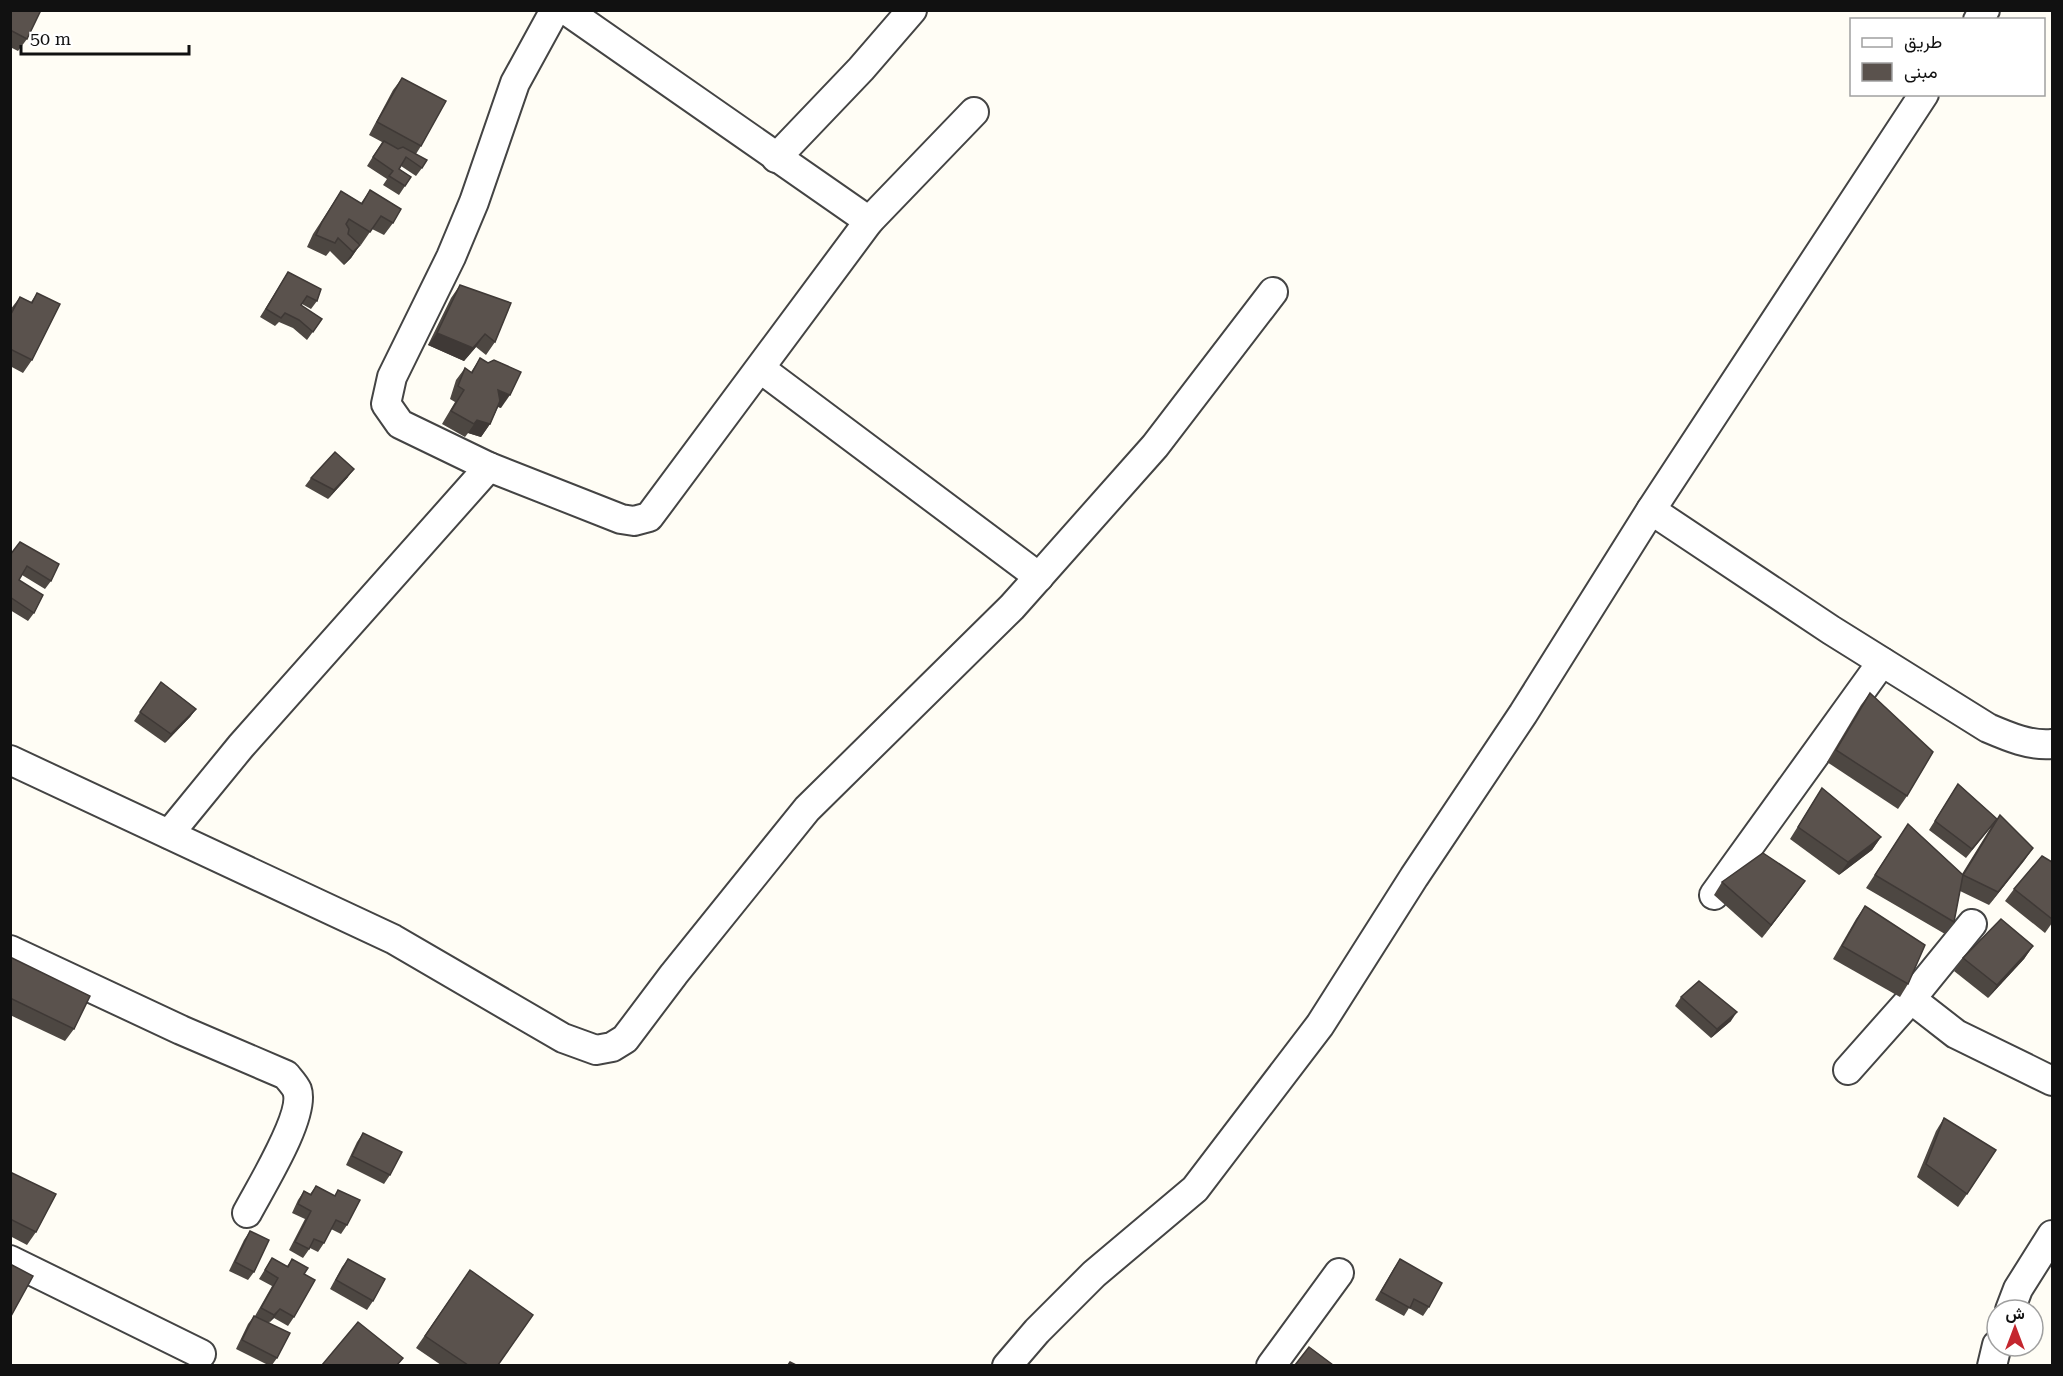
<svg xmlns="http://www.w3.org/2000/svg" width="2063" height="1376" font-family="'Roboto Serif',Vazirmatn,serif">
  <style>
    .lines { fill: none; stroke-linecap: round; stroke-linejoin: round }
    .minor-casing { stroke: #444; stroke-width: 32 }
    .minor { stroke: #fff; stroke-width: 28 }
    .wall { fill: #4d4742 }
    .shaded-wall { fill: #3f3936 }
    .building { fill: #5a524d; stroke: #3f3936; stroke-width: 1.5 }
  </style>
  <rect width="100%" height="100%" fill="#fffdf5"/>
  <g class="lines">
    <g class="minor-casing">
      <g id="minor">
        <polyline points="555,10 515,83 474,202 451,257 392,377 386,404 400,424 489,467 621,519 634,521 649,517 869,221 974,112"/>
        <polyline points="566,10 869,221"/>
        <polyline points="1978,20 1985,10"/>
        <polyline points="776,158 861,69 912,10"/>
        <polyline points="761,369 1039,577"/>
        <path d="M1651,510L1831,630L1988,728C2009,737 2030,746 2052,744"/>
        <polyline points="10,760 393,939 563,1038 596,1050 612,1047 625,1039 674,974 807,809 1012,607 1155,446 1273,292"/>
        <polyline points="169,834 241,746 489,467"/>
        <polyline points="1714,895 1882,662"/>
        <path d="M10,950L181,1030L286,1075C289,1079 295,1085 297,1090C306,1115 260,1188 247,1213"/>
        <polyline points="1911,999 1956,1034 2052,1081"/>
        <polyline points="1848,1070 1911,999 1972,924"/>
        <polyline points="10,1260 201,1354"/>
        <polyline points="2010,1310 2018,1289 2052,1235"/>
        <polyline points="1007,1366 1037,1331 1094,1274 1195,1189 1320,1025 1414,877 1523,714 1651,510 1924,94"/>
        <polyline points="1271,1366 1339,1273"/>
        <polyline points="1992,1366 1997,1345"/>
      </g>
    </g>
    <use href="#minor" class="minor"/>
  </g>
  <g class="wall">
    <polygon points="10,10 27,39 18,51 10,47"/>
    <polygon points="402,78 421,146 416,154 422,168 416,176 401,166 399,169 411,177 399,195 383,185 387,179 367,166 382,142 369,135 393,90"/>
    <polygon points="370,190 393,223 384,235 372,229 361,245 355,241 360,245 351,258 344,265 330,251 326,256 307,247 313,234 341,191 361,203"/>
    <polygon points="288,272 317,301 311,309 302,304 301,305 322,319 307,340 293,328 279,322 275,326 260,317"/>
    <polygon points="460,285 495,342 486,355 476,347 464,361 428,345 451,298"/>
    <polygon points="37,293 32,360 23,373 10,366 10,310 20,297 31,302"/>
    <polygon points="480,358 501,408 498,407 490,424 481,437 468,433 465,437 442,424 455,402 450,399 456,380 465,368 471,372"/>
    <polygon points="348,477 328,499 305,486 311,478"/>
    <polygon points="10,555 51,581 45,589 22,575 19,580 34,613 28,621 10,610"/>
    <polygon points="161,682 196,709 190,717 165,743 134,721"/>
    <polygon points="1870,693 1907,796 1898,809 1827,762 1861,705"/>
    <polygon points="1958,784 1997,819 2033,848 1989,905 1960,891 1954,922 1945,934 1866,888 1908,824 1962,874 1991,827 1966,858 1929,830"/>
    <polygon points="1822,788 1881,837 1872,850 1839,875 1790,839"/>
    <polygon points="2052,862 2052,923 2045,933 2005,901 2014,889"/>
    <polygon points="1805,881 1762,938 1714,895 1722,882"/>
    <polygon points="1865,906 1908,984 1900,997 1833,959 1856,919"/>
    <polygon points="2033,946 2024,959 1988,998 1954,971 1963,958"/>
    <polygon points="10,957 74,1029 65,1041 10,1015"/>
    <polygon points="1681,997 1731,1021 1711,1038 1675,1006"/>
    <polygon points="1944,1118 1967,1194 1958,1207 1917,1177 1936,1131"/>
    <polygon points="363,1133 390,1175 384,1184 346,1165 357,1142"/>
    <polygon points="10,1172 36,1232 27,1245 10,1236"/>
    <polygon points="316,1186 334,1196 338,1190 347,1225 341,1234 331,1229 324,1243 318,1252 310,1248 303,1258 289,1250 305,1219 292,1213 298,1200 304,1191 310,1194"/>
    <polygon points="250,1231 254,1272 248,1280 229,1271 244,1240"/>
    <polygon points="272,1258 287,1266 292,1259 304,1274 294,1317 288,1326 274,1318 268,1323 277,1358 272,1365 268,1365 236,1349 248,1324 254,1316 255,1316 272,1286 259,1279"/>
    <polygon points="348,1259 373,1301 367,1310 330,1289 342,1267"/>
    <polygon points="1400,1259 1429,1307 1423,1316 1409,1308 1404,1316 1375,1300 1394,1268"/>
    <polygon points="470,1270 498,1365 441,1365 416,1348"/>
  </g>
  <g class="shaded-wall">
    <polygon points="360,245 351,258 344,265 353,252"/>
    <polygon points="437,333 485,334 476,347 464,361 428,345"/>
    <polygon points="498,390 510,395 501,408 489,403"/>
    <polygon points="477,420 490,424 481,437 468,433 465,437"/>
    <polygon points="354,469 348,477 328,499 334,490"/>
    <polygon points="196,709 190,717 165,743 171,734"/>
    <polygon points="1881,837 1872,850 1839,875 1848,862"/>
    <polygon points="2033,848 2024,861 1989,905 1998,892"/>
    <polygon points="1805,881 1796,894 1762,938 1771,925"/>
    <polygon points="2033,946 2024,959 1988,998 1997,985"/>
    <polygon points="1737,1012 1731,1021 1711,1038 1717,1029"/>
    <polygon points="280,1309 274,1318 268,1324 274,1315"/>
  </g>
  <g class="building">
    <polygon points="10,10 41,10 27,39 10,30"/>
    <polygon points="402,78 446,101 421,146 377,122"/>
    <polygon points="384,141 398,149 403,147 427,160 422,168 406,157 399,169 411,177 405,186 389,176 393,171 373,157"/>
    <polygon points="370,190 401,209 393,223 381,216 370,232 349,219 346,224 349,229 348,234 360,245 353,252 338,238 335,243 316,235 322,222 341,191 362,204"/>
    <polygon points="288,272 321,289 317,301 307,296 301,305 322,319 313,332 299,320 285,313 281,318 266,309"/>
    <polygon points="460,285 511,303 495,342 485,334 473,348 437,333"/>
    <polygon points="37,293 60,304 32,360 10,349 10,316 20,297 32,303"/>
    <polygon points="480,358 488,363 494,360 521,372 510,395 498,390 500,401 490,424 477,420 474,424 451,411 464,390 458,386 465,368 472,373"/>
    <polygon points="335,452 354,469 334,490 311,478"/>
    <polygon points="20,542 59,564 51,581 27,566 19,580 43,595 34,613 10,597 10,555"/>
    <polygon points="161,682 196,709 171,734 140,712"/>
    <polygon points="1870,693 1933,752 1907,796 1836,750"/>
    <polygon points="1958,784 1997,819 1972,849 1935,821"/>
    <polygon points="1822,788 1881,837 1848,862 1798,827"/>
    <polygon points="2000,815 2033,848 1998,892 1963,875"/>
    <polygon points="1908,824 1963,875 1954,922 1875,875"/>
    <polygon points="1763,853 1805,881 1771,925 1722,882"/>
    <polygon points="2042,856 2052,862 2052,919 2014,889"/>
    <polygon points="1865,906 1925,945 1908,984 1842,946"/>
    <polygon points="2001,919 2033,946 1997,985 1963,958"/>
    <polygon points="10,957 90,996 74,1029 10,998"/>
    <polygon points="1699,981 1737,1012 1717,1029 1681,997"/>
    <polygon points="1944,1118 1996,1150 1967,1194 1926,1164"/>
    <polygon points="363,1133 402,1152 390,1175 352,1156"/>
    <polygon points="10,1172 56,1194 36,1232 10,1219"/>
    <polygon points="316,1186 335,1196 338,1190 360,1200 347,1225 336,1220 324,1243 314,1239 309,1249 295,1242 311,1211 298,1204 304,1191 311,1195"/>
    <polygon points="250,1231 269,1240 254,1272 235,1262"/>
    <polygon points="272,1258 288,1267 292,1259 308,1268 304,1274 315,1280 294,1317 280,1309 274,1315 261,1308 278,1278 265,1270"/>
    <polygon points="348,1259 385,1279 373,1301 336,1280"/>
    <polygon points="1400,1259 1442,1283 1429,1307 1414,1299 1410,1308 1381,1292"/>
    <polygon points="10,1264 33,1276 11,1316 10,1315"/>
    <polygon points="470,1270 533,1315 498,1365 468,1365 425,1336"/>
    <polygon points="254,1316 290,1333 277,1358 242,1340"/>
    <polygon points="358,1322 403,1358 397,1365 322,1365"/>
    <polygon points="1309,1347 1333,1365 1295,1365"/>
    <polygon points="790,1362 796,1365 788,1365"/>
  </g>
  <rect width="2063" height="1376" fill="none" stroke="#111111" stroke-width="24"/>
  <rect x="1850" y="18" width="195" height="78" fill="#ffffff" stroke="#a0a0a0" stroke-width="1.5"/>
  <rect x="1862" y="38" width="30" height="9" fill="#ffffff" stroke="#a0a0a0" stroke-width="1.5"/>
  <text x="1904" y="48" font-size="18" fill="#111111">طريق</text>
  <rect x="1862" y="63" width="30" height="18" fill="#5a524d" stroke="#a0a0a0" stroke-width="1.5"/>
  <text x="1904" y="78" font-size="18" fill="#111111">مبنى</text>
  <g transform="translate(2015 1328)"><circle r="28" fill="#ffffff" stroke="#a0a0a0" stroke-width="1.5"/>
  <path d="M0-4.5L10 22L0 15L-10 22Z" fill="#c4262e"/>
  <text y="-9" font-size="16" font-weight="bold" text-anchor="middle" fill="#111111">ش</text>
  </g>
  <path d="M21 45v9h168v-9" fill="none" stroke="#111111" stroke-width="3"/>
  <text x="30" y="45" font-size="18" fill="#111111" stroke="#ffffff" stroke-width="4.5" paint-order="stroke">50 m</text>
</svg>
